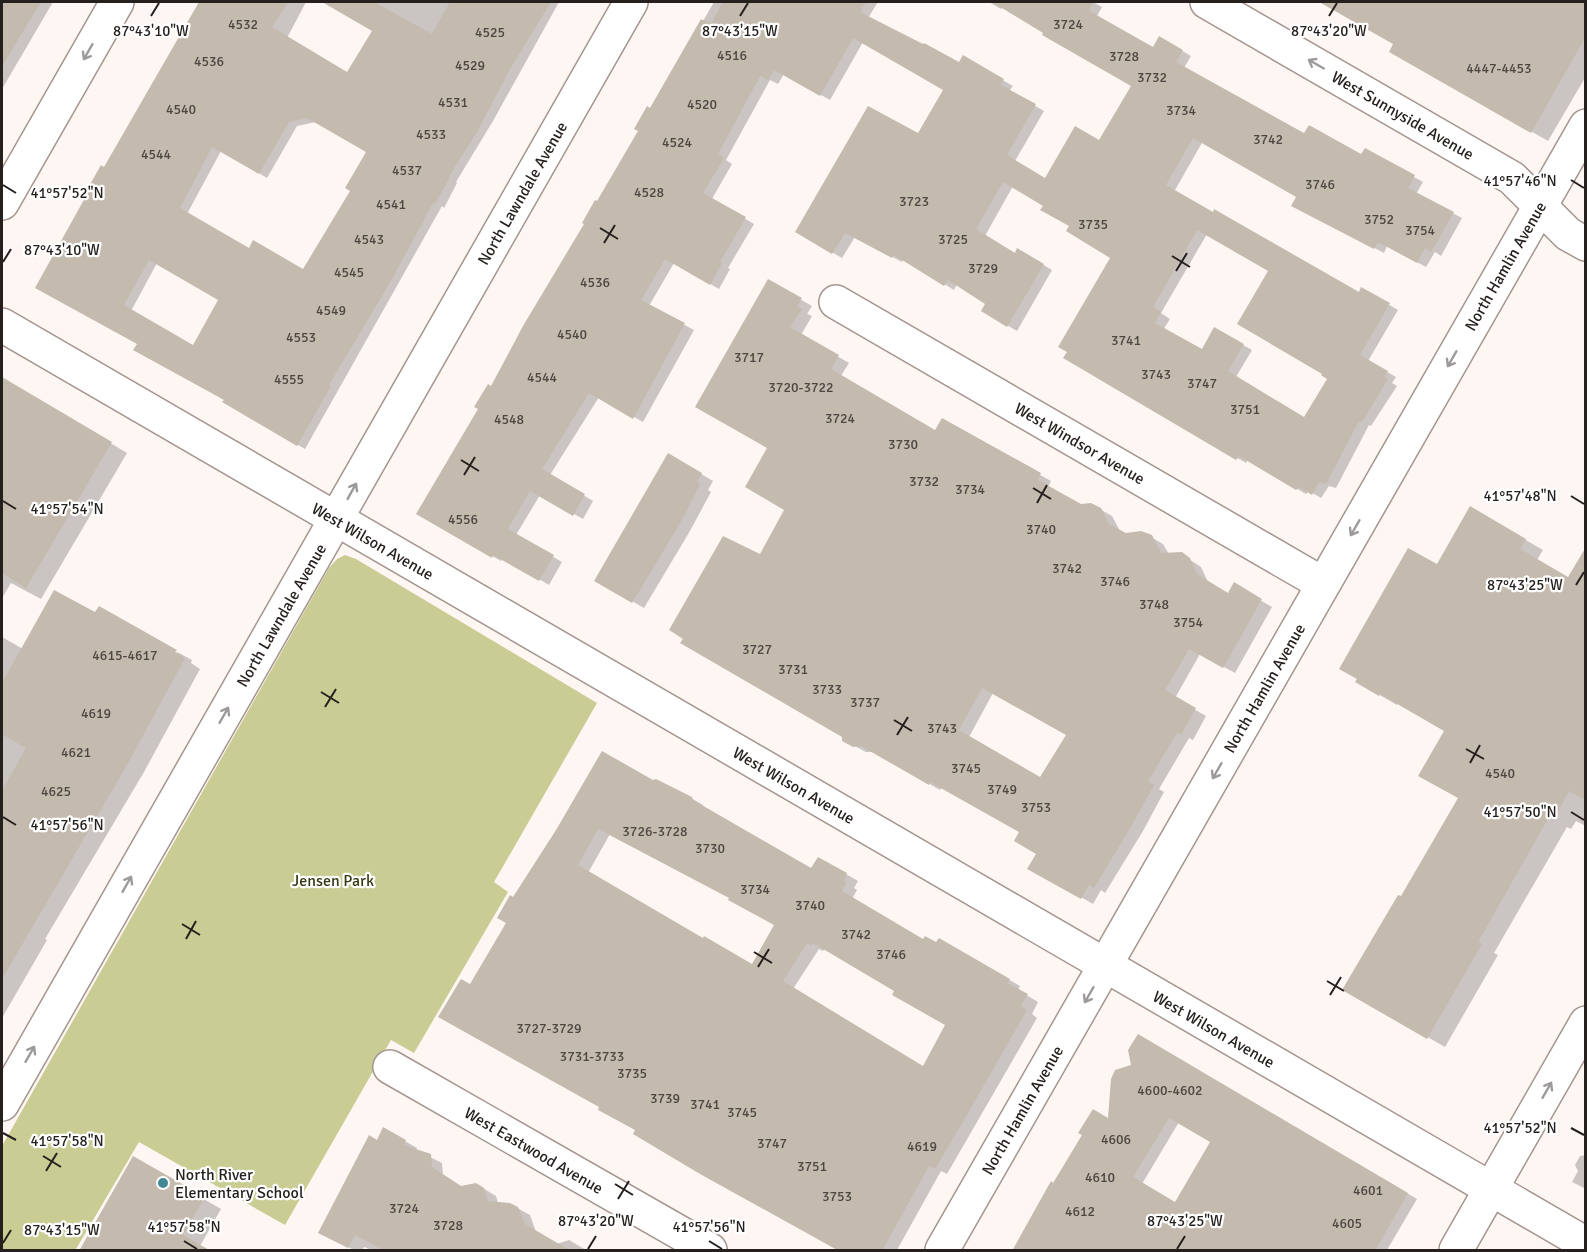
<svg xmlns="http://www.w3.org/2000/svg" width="1587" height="1252" font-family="Signika,sans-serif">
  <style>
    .green { fill: #c9cd93 }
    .shadow { fill: #0003; fill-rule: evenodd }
    .building { fill: #c4bbae; fill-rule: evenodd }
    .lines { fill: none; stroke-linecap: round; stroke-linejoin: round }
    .minor-casing { stroke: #a5958f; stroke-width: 36 }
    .tertiary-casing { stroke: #a5958f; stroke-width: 36 }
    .minor { stroke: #fff; stroke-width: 33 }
    .tertiary { stroke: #fff; stroke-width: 33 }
    .oneway { stroke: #9d9a99 }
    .ticks { fill: none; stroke: #251f1d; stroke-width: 2 }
    .poi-dot { fill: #438696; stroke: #fff; stroke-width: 2 }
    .labels { text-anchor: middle; stroke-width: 4.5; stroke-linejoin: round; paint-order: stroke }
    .number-label { font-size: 14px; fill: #4d4641 }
    .street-label { font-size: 16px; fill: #251f1d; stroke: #fff }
    .park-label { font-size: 16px; fill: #373913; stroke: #fff }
    .poi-label { font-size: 16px; fill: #251f1d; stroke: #fff; text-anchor: start }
    .ticks-label { font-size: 15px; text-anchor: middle; fill: #251f1d; stroke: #fff; stroke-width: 4.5; stroke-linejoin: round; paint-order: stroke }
  </style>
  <rect width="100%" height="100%" fill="#fdf6f3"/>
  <polygon class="green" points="345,555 356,559 597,703 494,882 508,892 414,1053 391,1040 285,1225 139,1142 76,1249 78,1250 2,1250 2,1146 329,568 337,559"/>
  <g class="shadow">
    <polygon points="2,2 53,2 2,89"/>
    <path d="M201,2H306L287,38L347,74L375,30L325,2H559L493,121L456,182L457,183L444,208L442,206L305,449L224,402L226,400L139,344L37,288L142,106L140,105L157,76L158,77ZM316,122L368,152L352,190L303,271L249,250L187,214L221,151L267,178L297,126ZM157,263L220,300L194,347L131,311Z"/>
    <path d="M714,2H878L868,18L959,64L963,57L1013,86L1009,91L1044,111L1015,161L1046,180L1100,142L1133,85L1003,6L1001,9L989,2H1093L1102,7L1097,16L1154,49L1160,38L1191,56L1184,68L1305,135L1362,156L1366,150L1423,182L1416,194L1462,218L1441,256L1435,252L1426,267L1387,246L1384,253L1302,210L1298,196L1203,141L1174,192L1359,294L1362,289L1398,310L1368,361L1396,377L1392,383L1397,386L1371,426L1369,425L1336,488L1329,486L1321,498L1309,491L1306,494L1248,460L1246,463L1066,358L1112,257L1045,205L1013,186L985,236L1015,255L1018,250L1052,270L1017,331L983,311L987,304L957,284L954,290L903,259L902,262L855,237L842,258L797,232L919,135L945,89L863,42L830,100L784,74L778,84L770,80L726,160L732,164L712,199L754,224L728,268L730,269L719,289L674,263L649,306L694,330L643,422L599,397L550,475L593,501L583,519L540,495L516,535L562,562L549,585L503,558L501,561L418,514ZM1207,234L1270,270L1329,378L1305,418L1236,377L1252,350L1215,329L1202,351L1163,330L1170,319L1161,313Z"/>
    <polygon points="1322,2 1586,2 1586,76 1548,141 1391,51 1395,44"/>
    <path d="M768,281L812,306L807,314L812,316L801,335L849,363L841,376L936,432L942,420L1051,481L1048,487L1081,506L1091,504L1112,516L1120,531L1126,535L1151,537L1163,544L1169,554H1181L1201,567L1208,582L1229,595L1234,585L1272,607L1235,673L1200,654L1175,698L1206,716L1193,740L1189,738L1159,789L1164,792L1143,831L1105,893L1101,890L1093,904L1030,868L1038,854L1021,832L942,787L940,790L874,752H866L843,740L844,736L760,556L786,509L769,448ZM993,693L1068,734L1040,779L969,737Z"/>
    <polygon points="2,378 127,453 41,599 11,583 2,598"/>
    <polygon points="669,455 713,481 708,490 711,492 690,531 644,608 597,581"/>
    <polygon points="1470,508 1543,550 1537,560 1569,579 1586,550 1586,826 1576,821 1571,829 1567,827 1494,953 1498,955 1445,1047 1345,990 1402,898 1460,798 1446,731 1398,703 1397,705 1357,682 1437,566"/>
    <polygon points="2,637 23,649 173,659 177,652 192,660 191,663 200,669 144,772 45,939 47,940 2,1018"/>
    <path d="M653,782L691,798L703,805L704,808L812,870L819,859L846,874L858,881L854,888L857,890L852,899L924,941L937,944L939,940L1020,986L1018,990L1038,1002L1032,1014L1037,1018L947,1174L941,1171L897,1250H842L637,1129L601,1107L471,986L508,923L514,899ZM610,834L674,866L776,924L752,966L703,940L588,873ZM825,948L896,991L947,1025L923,1068L793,989L819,949L823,951Z"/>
    <path d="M1139,1036L1417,1199L1387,1250H1014L1110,1120L1133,1066ZM1179,1122L1212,1141L1175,1204L1142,1184Z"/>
    <polygon points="384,1129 417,1148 416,1150 442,1163 443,1175 461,1187 476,1184 496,1196 498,1203 510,1204 530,1215 536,1232 557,1244 569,1240 586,1250 372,1250 364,1247 362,1250 354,1250 332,1239"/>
    <polygon points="1586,1155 1586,1189 1572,1182 1578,1171 1575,1165 1580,1156"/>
    <polygon points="133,1158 221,1209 200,1246 91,1250"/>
  </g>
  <g class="building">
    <polygon points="2,2 41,2 2,66"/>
    <path d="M199,2H288L272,27L347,72L372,31L322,2H374L432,34L450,2H551L510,69L477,132L449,176L450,177L435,204L433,203L392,279L342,363L329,385L331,386L297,446L222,402L224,400L133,350L137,344L35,288L86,196L84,195L101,165L104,167ZM307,118L366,152L345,188L350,191L303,269L253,240L249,248L180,208L212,147L259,174L289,122ZM149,260L218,300L193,345L124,305Z"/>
    <path d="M723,2H866L860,12L923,44L924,43L959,62L963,55L1004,79L1001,85L1036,104L1007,155L1045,178L1075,126L1099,140L1131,86L1042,35L1043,33L992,2H1093L1089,10L1093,13L1153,47L1159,36L1183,50L1176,62L1304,133L1309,125L1361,154L1365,148L1415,175L1408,188L1454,212L1431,252L1425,248L1417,263L1378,242L1374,249L1291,206L1296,197L1193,138L1166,185L1213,212L1214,209L1359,292L1361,287L1390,303L1360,355L1388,371L1384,377L1388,379L1362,422L1359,421L1326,484L1319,482L1312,495L1299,487L1296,490L1239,456L1236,460L1063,358L1067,352L1058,347L1110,258L1066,231L1069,226L1040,210L1043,206L1003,182L976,229L1015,253L1017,248L1044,264L1007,327L981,311L985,304L948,280L944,286L894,255L892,258L845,233L832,254L795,232L868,106L918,133L943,90L853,38L820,96L774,70L768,80L760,76L718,154L724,158L703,193L746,217L720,262L722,263L710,285L665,259L641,300L685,323L633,419L589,393L542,469L585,494L573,516L530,491L508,529L554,555L539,581L493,555L492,558L416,514L478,409L474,407L488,384L491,386L523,326L584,224L582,223L595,200L597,201L638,131L634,129L647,106L650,108L701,19L711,24ZM1197,230L1268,271L1237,324L1322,374L1321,375L1327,379L1304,417L1228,371L1244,344L1214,327L1202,349L1155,323L1161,312L1153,307Z"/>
    <polygon points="1319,2 1586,2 1586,36 1531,133 1389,52 1393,44"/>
    <path d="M768,279L802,298L797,306L802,309L790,327L839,355L831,369L935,430L942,418L1041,473L1038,480L1081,504L1091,503L1101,508L1109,524L1126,533L1141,531L1152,535L1161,553L1182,552L1190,558L1197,574L1228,593L1234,582L1262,599L1223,668L1189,649L1165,690L1196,708L1181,735L1177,733L1148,781L1154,785L1132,825L1094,888L1089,885L1081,899L1027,869L1036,854L1014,841L1019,832L930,782L929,785L861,746L853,747L842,741V737L680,643L683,639L669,630L723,536L760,554L784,510L745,487L767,448L695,407ZM982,688L1066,735L1040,777L959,730Z"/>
    <polygon points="2,377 112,442 26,588 2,573"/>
    <polygon points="668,453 702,473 697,482 700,484 679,525 632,603 594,581"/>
    <polygon points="1470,506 1526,539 1520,549 1568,577 1586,547 1586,800 1569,791 1553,821 1549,817 1478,942 1482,944 1427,1039 1342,990 1398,895 1401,896 1458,798 1418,776 1444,731 1380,694 1379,696 1355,682 1357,679 1339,669 1408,548 1437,564"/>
    <polygon points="54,590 95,612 99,606 177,650 175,652 185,658 128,763 2,979 2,791 26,748 2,734 2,683"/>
    <path d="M602,751L653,780L656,779L692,797L693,800L811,868L818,857L847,873L844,880L846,883L842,891L923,939L925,936L936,942L939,938L1010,979L1007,983L1028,994L1021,1006L1027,1010L968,1113L935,1169L929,1166L882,1251H839L700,1174L633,1134L635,1130L598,1110L599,1107L438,1017L461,979L470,984L506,923L497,918L510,895L513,897L556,830ZM598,829L729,898L728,900L774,925L752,964L704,936L703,938L578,865ZM807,943L811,946L813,943L894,991L892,995L945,1025L923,1066L783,981Z"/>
    <path d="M1138,1034L1408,1193L1375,1251H1012L1051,1181L1053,1183L1082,1135L1078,1133L1093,1109L1108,1118L1111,1079L1115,1070L1131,1065L1128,1050ZM1169,1118L1210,1142L1175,1202L1133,1177Z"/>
    <polygon points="383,1127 406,1140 404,1145 431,1154 432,1167 461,1186 476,1183 484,1188 488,1201 510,1203 518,1207 525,1224 571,1251 385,1251 355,1235 348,1248 318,1233 369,1135 377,1140"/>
    <polygon points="133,1156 205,1197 183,1235 211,1251 79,1251"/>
  </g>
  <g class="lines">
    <g class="minor-casing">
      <g id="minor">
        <polyline points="1207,2 1512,178 1568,234 1586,244"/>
        <polyline points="2,203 117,2"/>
        <polyline points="836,302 1323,584"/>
        <polyline points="390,1067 710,1250"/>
        <polyline points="2,1104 631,2"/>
        <polyline points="942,1250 1586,126"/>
        <polyline points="1456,1250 1586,1023"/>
      </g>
    </g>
    <g class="tertiary-casing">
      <polyline id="tertiary" points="2,325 1586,1244"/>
    </g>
    <use href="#minor" class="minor"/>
    <use href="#tertiary" class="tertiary"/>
  </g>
  <defs><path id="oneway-shaft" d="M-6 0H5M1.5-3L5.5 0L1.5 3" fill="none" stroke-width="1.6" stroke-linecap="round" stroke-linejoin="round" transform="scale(1.5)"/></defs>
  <g class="oneway">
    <use href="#oneway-shaft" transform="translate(88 52) rotate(120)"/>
    <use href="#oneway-shaft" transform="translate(1316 64) rotate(-150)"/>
    <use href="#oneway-shaft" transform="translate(1452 359) rotate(120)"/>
    <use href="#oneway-shaft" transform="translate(352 491) rotate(-61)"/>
    <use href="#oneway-shaft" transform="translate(1355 528) rotate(120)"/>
    <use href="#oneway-shaft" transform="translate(224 715) rotate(-60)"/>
    <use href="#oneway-shaft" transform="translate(1217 771) rotate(120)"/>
    <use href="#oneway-shaft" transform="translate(127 884) rotate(-60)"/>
    <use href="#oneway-shaft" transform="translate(1089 995) rotate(120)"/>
    <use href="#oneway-shaft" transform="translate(30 1054) rotate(-60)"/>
    <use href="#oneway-shaft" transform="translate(1547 1090) rotate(-60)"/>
  </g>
  <path class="ticks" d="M151,16L159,3M740,16L748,3M1329,16L1337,3M1571,180L1584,188M3,185L16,193M600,228L618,239M604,243L615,225M1172,256L1190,267M3,262L11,249M1176,271L1187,253M461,460L479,471M464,475L475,457M1033,488L1051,499M1571,496L1584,504M3,501L16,509M1037,503L1047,485M1576,585L1584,572M321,692L339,703M325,707L336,689M894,720L912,731M897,735L908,717M1466,749L1484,759M1470,763L1480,745M1571,812L1584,820M3,817L16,825M182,924L200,935M186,939L196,921M754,952L772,963M758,967L769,949M1327,981L1344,991M1330,995L1341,977M1571,1128L1584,1135M3,1133L16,1140M43,1156L61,1167M46,1171L57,1153M615,1184L633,1195M618,1199L629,1181M184,1241L197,1249M709,1241L722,1249M3,1243L11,1230M588,1249L596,1236M1177,1249L1185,1236"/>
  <circle class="poi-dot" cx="163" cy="1183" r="6"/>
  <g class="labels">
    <g class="number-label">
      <text x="243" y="29">4532</text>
      <text x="1068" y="29">3724</text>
      <text x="490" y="37">4525</text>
      <text x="732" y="60">4516</text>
      <text x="1124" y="61">3728</text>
      <text x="209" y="66">4536</text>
      <text x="470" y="70">4529</text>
      <text x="1499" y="73">4447-4453</text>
      <text x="1152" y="82">3732</text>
      <text x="453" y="107">4531</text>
      <text x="702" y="109">4520</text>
      <text x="181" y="114">4540</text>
      <text x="1181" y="115">3734</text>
      <text x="431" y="139">4533</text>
      <text x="1268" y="144">3742</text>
      <text x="677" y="147">4524</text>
      <text x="156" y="159">4544</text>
      <text x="407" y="175">4537</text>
      <text x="1320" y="189">3746</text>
      <text x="649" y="197">4528</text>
      <text x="914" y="206">3723</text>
      <text x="391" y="209">4541</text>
      <text x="1379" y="224">3752</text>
      <text x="1093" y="229">3735</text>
      <text x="1420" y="235">3754</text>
      <text x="369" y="244">4543</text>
      <text x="953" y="244">3725</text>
      <text x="983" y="273">3729</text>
      <text x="349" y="277">4545</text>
      <text x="595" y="287">4536</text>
      <text x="331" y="315">4549</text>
      <text x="572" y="339">4540</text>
      <text x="301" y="342">4553</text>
      <text x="1126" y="345">3741</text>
      <text x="749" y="362">3717</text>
      <text x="1156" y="379">3743</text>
      <text x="542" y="382">4544</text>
      <text x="289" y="384">4555</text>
      <text x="1202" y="388">3747</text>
      <text x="801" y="392">3720-3722</text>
      <text x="1245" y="414">3751</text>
      <text x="840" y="423">3724</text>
      <text x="509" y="424">4548</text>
      <text x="903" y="449">3730</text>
      <text x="924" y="486">3732</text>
      <text x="970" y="494">3734</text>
      <text x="463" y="524">4556</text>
      <text x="1041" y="534">3740</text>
      <text x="1067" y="573">3742</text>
      <text x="1115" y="586">3746</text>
      <text x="1154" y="609">3748</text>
      <text x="1188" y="627">3754</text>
      <text x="757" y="654">3727</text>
      <text x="125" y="660">4615-4617</text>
      <text x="793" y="674">3731</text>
      <text x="827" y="694">3733</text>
      <text x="865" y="707">3737</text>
      <text x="96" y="718">4619</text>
      <text x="942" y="733">3743</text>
      <text x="76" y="757">4621</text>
      <text x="966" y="773">3745</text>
      <text x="1500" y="778">4540</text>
      <text x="1002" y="794">3749</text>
      <text x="56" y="796">4625</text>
      <text x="1036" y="812">3753</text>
      <text x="655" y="836">3726-3728</text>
      <text x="710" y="853">3730</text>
      <text x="755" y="894">3734</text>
      <text x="810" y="910">3740</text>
      <text x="856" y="939">3742</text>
      <text x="891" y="959">3746</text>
      <text x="549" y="1033">3727-3729</text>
      <text x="592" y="1061">3731-3733</text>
      <text x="632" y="1078">3735</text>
      <text x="1170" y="1095">4600-4602</text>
      <text x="665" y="1103">3739</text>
      <text x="705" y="1109">3741</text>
      <text x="742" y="1117">3745</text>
      <text x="1116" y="1144">4606</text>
      <text x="772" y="1148">3747</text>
      <text x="922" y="1151">4619</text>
      <text x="812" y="1171">3751</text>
      <text x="1100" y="1182">4610</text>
      <text x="1368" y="1195">4601</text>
      <text x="837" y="1201">3753</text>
      <text x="404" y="1213">3724</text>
      <text x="1080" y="1216">4612</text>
      <text x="1347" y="1228">4605</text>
      <text x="448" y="1230">3728</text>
    </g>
    <g class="street-label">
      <text transform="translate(1403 115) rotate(30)" y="6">West Sunnyside Avenue</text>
      <text transform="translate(522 193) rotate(-60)" y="6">North Lawndale Avenue</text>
      <text transform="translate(1505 266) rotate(-60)" y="6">North Hamlin Avenue</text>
      <text transform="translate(1080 443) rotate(30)" y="6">West Windsor Avenue</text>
      <text transform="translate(373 541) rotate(30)" y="6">West Wilson Avenue</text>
      <text transform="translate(281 615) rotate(-60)" y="6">North Lawndale Avenue</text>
      <text transform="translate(1264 688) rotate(-60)" y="6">North Hamlin Avenue</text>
      <text transform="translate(794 785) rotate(30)" y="6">West Wilson Avenue</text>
      <text transform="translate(1214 1029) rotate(30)" y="6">West Wilson Avenue</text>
      <text transform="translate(1022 1110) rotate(-60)" y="6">North Hamlin Avenue</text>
      <text transform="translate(534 1150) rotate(30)" y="6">West Eastwood Avenue</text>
    </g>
    <g class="park-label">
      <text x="333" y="886">Jensen Park</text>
    </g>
    <g class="poi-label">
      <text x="175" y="1180">North River<tspan x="175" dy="18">Elementary School</tspan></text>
    </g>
  </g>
  <g class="ticks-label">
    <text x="740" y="36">87°43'15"W</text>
    <text x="1329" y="36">87°43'20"W</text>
    <text x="151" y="36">87°43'10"W</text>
    <text x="1520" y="186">41°57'46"N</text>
    <text x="67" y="198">41°57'52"N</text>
    <text x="62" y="255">87°43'10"W</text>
    <text x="1520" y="501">41°57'48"N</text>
    <text x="67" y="514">41°57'54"N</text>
    <text x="1525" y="590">87°43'25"W</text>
    <text x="1520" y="817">41°57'50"N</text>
    <text x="67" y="830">41°57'56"N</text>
    <text x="1520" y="1133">41°57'52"N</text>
    <text x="67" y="1146">41°57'58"N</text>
    <text x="596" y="1226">87°43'20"W</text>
    <text x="1185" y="1226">87°43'25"W</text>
    <text x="184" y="1232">41°57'58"N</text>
    <text x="709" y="1232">41°57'56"N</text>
    <text x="62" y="1235">87°43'15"W</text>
  </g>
  <rect width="1587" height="1252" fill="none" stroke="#251f1d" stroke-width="6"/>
</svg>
